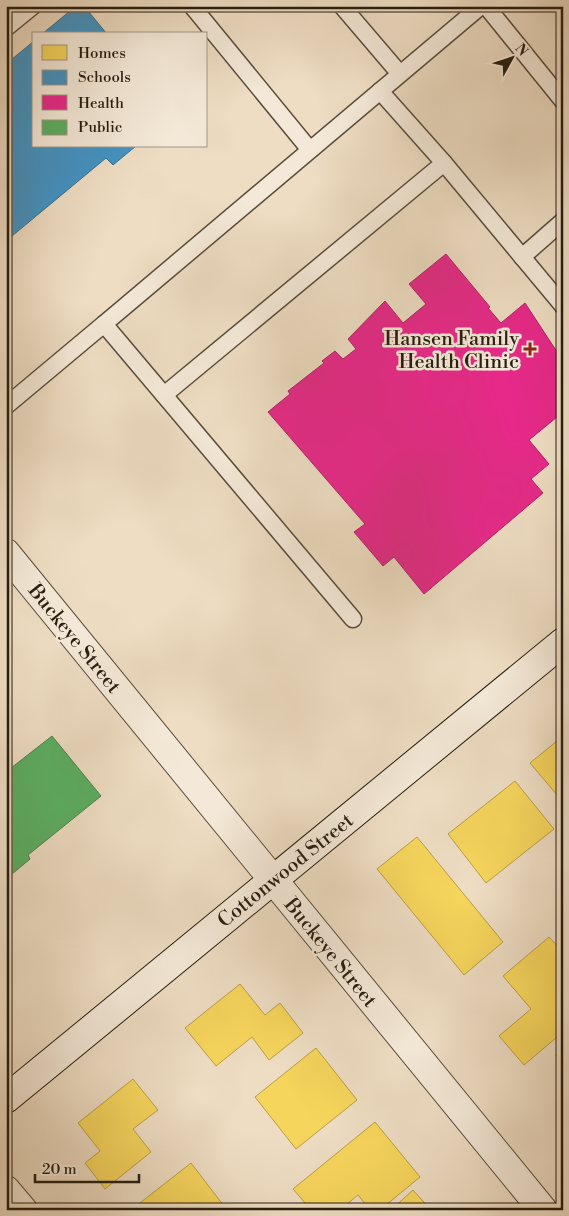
<svg xmlns="http://www.w3.org/2000/svg" width="569" height="1216" font-family="'Libre Bodoni',serif">
  <style>
    .homes { fill: #f6d55c; stroke: #b89e45 }
    .schools { fill: #4393c3; stroke: #3b708d }
    .health { fill: #e7298a; stroke: #ad2565 }
    .public { fill: #5aae61; stroke: #4b8249 }
    .lines { fill: none; stroke-linecap: round; stroke-linejoin: round }
    .lane-casing { stroke: #594d3d; stroke-width: 19 }
    .street-casing { stroke: #594d3d; stroke-width: 30 }
    .secondary-casing { stroke: #271d10; stroke-width: 30 }
    .lane { stroke: #f4e9d8; stroke-width: 16 }
    .street { stroke: #f4e9d8; stroke-width: 28 }
    .secondary { stroke: #f4e9d8; stroke-width: 28 }
    .poi-dot { fill: #8f2418; stroke: #f4e9d8; stroke-width: 2 }
    .labels { text-anchor: middle; stroke-width: 5; stroke-linejoin: round; paint-order: stroke }
    .poi-label { font-size: 20px; fill: #271d10; stroke: #f4e9d8; text-anchor: end }
    .street-label { font-size: 20px; fill: #271d10; stroke: #f4e9d8 }
  </style>
  <rect width="100%" height="100%" fill="#eeddc3"/>
  <filter id="stains"><feTurbulence type="fractalNoise" baseFrequency=".004" numOctaves="4"/><feColorMatrix values="0 0 0 0 .2 0 0 0 0 .09 0 0 0 0 .02 0 0 0 .5 -.17"/></filter>
  <radialGradient id="worn" r=".72"><stop offset=".6" stop-color="#630" stop-opacity="0"/><stop offset="1" stop-color="#630" stop-opacity=".3"/></radialGradient>
  <g class="homes">
    <polygon points="557,741 563,749 563,802 530,763"/>
    <polygon points="515,781 554,829 486,883 448,834"/>
    <polygon points="417,837 503,942 464,975 377,869"/>
    <polygon points="549,937 563,952 563,1032 524,1065 499,1036 531,1009 503,976"/>
    <polygon points="240,984 265,1015 280,1003 303,1033 269,1060 252,1037 216,1066 185,1028"/>
    <polygon points="316,1048 357,1100 296,1149 255,1097"/>
    <polygon points="563,1049 563,1063 556,1055"/>
    <polygon points="133,1079 158,1110 133,1129 151,1152 105,1189 85,1163 100,1151 78,1123"/>
    <polygon points="375,1122 420,1177 380,1210 370,1210 358,1195 340,1210 311,1210 293,1189"/>
    <polygon points="191,1163 227,1210 131,1210"/>
    <polygon points="413,1190 431,1210 391,1210"/>
  </g>
  <g class="schools">
    <polygon points="76,6 84,6 107,34 42,34"/>
    <polygon points="34,41 34,146 136,146 113,165 106,158 6,241 6,64"/>
  </g>
  <polygon class="health" points="446,254 490,307 488,308 501,323 525,303 563,361 563,424 557,417 529,440 549,464 531,479 543,493 424,594 394,557 383,566 354,532 365,524 268,412 290,394 288,391 324,363 322,361 335,351 343,359 356,349 348,339 385,301 403,323 426,304 409,284"/>
  <polygon class="public" points="52,736 101,796 28,855 30,859 6,879 6,772"/>
  <g class="lines">
    <g class="lane-casing">
      <g id="lane">
        <polyline points="192,6 310,150"/>
        <polyline points="342,6 400,74"/>
        <polyline points="486,6 563,101"/>
        <polyline points="6,28 33,6"/>
        <polyline points="444,163 563,306"/>
        <polyline points="522,257 563,221"/>
        <polyline points="164,395 444,163 380,91"/>
        <polyline points="6,406 104,324"/>
        <polyline points="353,619 104,324 481,6"/>
      </g>
    </g>
    <g class="street-casing">
      <g id="street">
        <polyline points="6,553 543,1210"/>
        <polyline points="6,1190 23,1210"/>
      </g>
    </g>
    <g class="secondary-casing">
      <polyline id="secondary" points="6,1099 563,642"/>
    </g>
    <use href="#lane" class="lane"/>
    <use href="#street" class="street"/>
    <use href="#secondary" class="secondary"/>
  </g>
  <path class="poi-dot" d="M527.5 341.5h5v5h5v5h-5v5h-5v-5h-5v-5h5z"/>
  <g class="labels">
    <g class="poi-label">
      <text x="519" y="345">Hansen Family<tspan x="519" dy="23">Health Clinic</tspan></text>
    </g>
    <g class="street-label">
      <text transform="translate(75 638) rotate(51)" y="7">Buckeye Street</text>
      <text transform="translate(285 870) rotate(-39)" y="7">Cottonwood Street</text>
      <text transform="translate(331 952) rotate(51)" y="7">Buckeye Street</text>
    </g>
  </g>
  <rect width="569" height="1216" fill="none" stroke="#eeddc3" stroke-width="25"/>
  <rect x="8" y="8" width="554" height="1201" fill="none" stroke="#271d10" stroke-width="2.5"/>
  <rect x="12" y="12" width="544" height="1191" fill="none" stroke="#271d10"/>
  <rect x="32" y="32" width="175" height="115" fill="#f4e9d8" stroke="#a29788"/>
  <rect x="42" y="45" width="25" height="15" fill="#f6d55c" stroke="#a29788"/>
  <text x="78" y="58" font-size="15" fill="#271d10">Homes</text>
  <rect x="42" y="70" width="25" height="15" fill="#4393c3" stroke="#a29788"/>
  <text x="78" y="82" font-size="15" fill="#271d10">Schools</text>
  <rect x="42" y="95" width="25" height="15" fill="#e7298a" stroke="#a29788"/>
  <text x="78" y="108" font-size="15" fill="#271d10">Health</text>
  <rect x="42" y="120" width="25" height="15" fill="#5aae61" stroke="#a29788"/>
  <text x="78" y="132" font-size="15" fill="#271d10">Public</text>
  <g transform="translate(512 58) rotate(50)" stroke="#f4e9d8" stroke-width="4" paint-order="stroke">
  <path d="M0-4L9 19L0 12L-9 19Z" fill="#271d10"/>
  <text y="-8" font-size="14" font-weight="bold" text-anchor="middle" fill="#271d10">N</text>
  </g>
  <path d="M35 1174v8h104v-8" fill="none" stroke="#271d10" stroke-width="2.5"/>
  <text x="42" y="1174" font-size="15" fill="#271d10" stroke="#f4e9d8" stroke-width="4" paint-order="stroke">20 m</text>
  <rect width="100%" height="100%" filter="url(#stains)"/>
  <rect width="100%" height="100%" fill="url(#worn)"/>
</svg>
